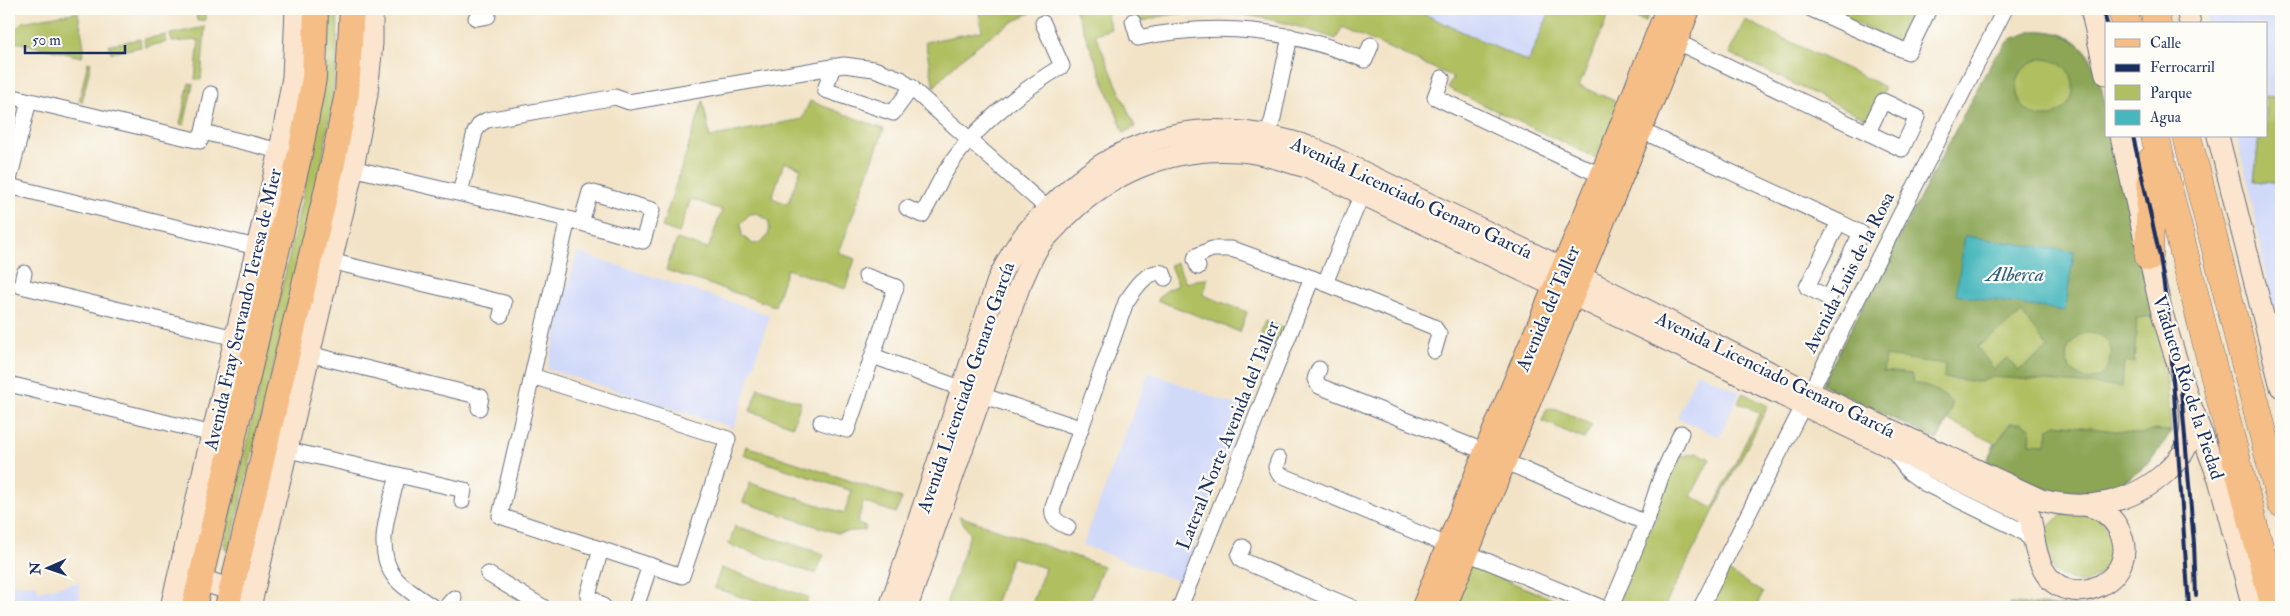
<svg xmlns="http://www.w3.org/2000/svg" width="2290" height="616" font-family="'IM FELL Double Pica',serif">
  <style>
    .built { fill: #d1d9f9 }
    .green { fill: #b0bf61; stroke: #667760; fill-rule: evenodd }
    .forest { fill: #8ca657; stroke: #546a5a; fill-rule: evenodd }
    .water { fill: #47b7bd; stroke: #31738e }
    .lines { fill: none; stroke-linecap: round; stroke-linejoin: round }
    .street-casing { stroke: #666e82; stroke-width: 17 }
    .secondary-casing { stroke: #666e82; stroke-width: 23 }
    .primary-casing { stroke: #666e82; stroke-width: 26 }
    .highway-casing { stroke: #666e82; stroke-width: 29 }
    .street { stroke: #fff; stroke-width: 15 }
    .secondary { stroke: #fbe5cf; stroke-width: 21 }
    .primary { stroke: #f6be87; stroke-width: 24 }
    .highway { stroke: #f6be87; stroke-width: 28 }
    .rail { stroke: #1b2f5e; stroke-width: 4 }
    .labels { text-anchor: middle; stroke-width: 4.5; stroke-linejoin: round; paint-order: stroke }
    .street-label { font-size: 19px; fill: #1b2f5e; stroke: #fdfcf7 }
    .water-label { font-size: 20px; font-style: italic; fill: #2a5f7f; stroke: #fdfcf7 }
  </style>
  <rect width="100%" height="100%" fill="#fdfcf7"/>
  <filter id="ink" filterUnits="userSpaceOnUse"><feTurbulence type="fractalNoise" baseFrequency=".02" numOctaves="2"/><feDisplacementMap in="SourceGraphic" scale="10" xChannelSelector="R" yChannelSelector="G"/><feConvolveMatrix kernelMatrix="1 2 1 2 8 2 1 2 1" color-interpolation-filters="sRGB"/></filter>
  <filter id="wash" filterUnits="userSpaceOnUse"><feTurbulence type="fractalNoise" baseFrequency=".0096" numOctaves="4" result="noise"/><feDisplacementMap in="SourceGraphic" scale="20" xChannelSelector="R" yChannelSelector="G"/><feGaussianBlur stdDeviation="1.12" result="paint"/><feColorMatrix in="noise" values="0 0 0 0 0 0 0 0 0 0 0 0 0 0 0 0 0 1.4 0 .05"/><feComposite in="paint" operator="in"/></filter>
  <g filter="url(#wash)">
    <rect width="100%" height="100%" fill="#f2e3c6"/>
    <g class="built">
      <polygon points="1413,9 1551,9 1528,62"/>
      <polygon points="2205,9 2281,9 2281,334 2275,322 2249,186 2236,136 2266,136 2266,24 2208,24"/>
      <polygon points="577,252 770,315 734,428 547,369"/>
      <polygon points="1149,372 1245,409 1180,582 1083,545"/>
      <polygon points="1697,372 1740,392 1719,437 1677,418"/>
      <polygon points="79,582 80,607 9,607 9,585 37,584 38,591"/>
    </g>
    <g class="green">
      <polygon points="196,9 205,9 205,20 197,21"/>
      <path d="M329,9H337C340,61 331,112 322,163L229,551L225,548L224,544L318,127L327,59Z"/>
      <path d="M996,9H1039C998,27 963,53 934,87L925,42L982,31L979,12Z"/>
      <polygon points="1075,9 1117,9 1106,12 1111,29 1095,34 1135,127 1124,133"/>
      <path d="M1136,9H1413L1528,62L1551,9H1611L1579,86L1620,103L1596,158L1448,88L1453,77L1342,27L1336,39C1283,20 1227,6 1169,15C1159,16 1149,20 1139,22Z"/>
      <polygon points="1614,9 1651,9 1645,22"/>
      <polygon points="1823,9 1924,9 1907,46"/>
      <polygon points="78,12 84,47 82,57 11,41 16,28 22,22"/>
      <polygon points="1745,20 1885,87 1869,120 1729,53"/>
      <polygon points="205,27 201,80 195,79 199,40 172,42 170,34"/>
      <path d="M2034,31C2055,30 2076,36 2088,54C2093,61 2094,72 2097,80C2103,102 2106,113 2106,136L2158,316L2168,390L2171,431L2150,462L2129,479L2107,489L2085,492L2043,488L1986,462L1995,443L1948,420L1937,440L1822,384L1993,59L2011,39Z"/>
      <polygon points="166,35 167,42 145,47 144,39"/>
      <polygon points="140,39 141,47 111,53 109,45"/>
      <polygon points="88,62 91,63 82,102 79,101"/>
      <polygon points="189,83 193,84 184,125 180,124"/>
      <polygon points="2266,96 2281,98 2281,184 2254,181 2259,136 2266,136"/>
      <path d="M703,101L710,137L802,119L810,101L884,129L839,253L855,259L845,289L787,269L775,306L666,270L677,239L708,249L722,210L691,199L679,233L662,227ZM784,162L801,168L788,204L772,198ZM757,213L768,220C772,233 767,242 753,244L742,236L741,223L750,214Z"/>
      <polygon points="1177,263 1186,283 1208,278 1203,295 1247,312 1240,332 1157,300 1166,290 1178,285 1170,265"/>
      <polygon points="1265,321 1286,329 1279,346 1258,339"/>
      <polygon points="758,388 801,402 793,426 750,411"/>
      <polygon points="1743,393 1768,406 1664,607 1606,607 1641,533 1658,517 1654,514 1666,459 1698,453 1710,459 1691,496 1713,508 1760,413 1738,402"/>
      <polygon points="1550,408 1557,409 1592,425 1584,439 1542,421 1546,411"/>
      <polygon points="746,446 902,498 896,513 863,502 857,524 866,527 865,530 837,533 743,502 750,483 844,513 852,491 743,455"/>
      <path d="M2069,512L2100,517L2116,544L2111,567L2084,584L2054,573C2045,545 2035,527 2069,512Z"/>
      <polygon points="959,516 1103,566 1088,607 1031,607 1045,568 1012,557 994,607 945,607 970,534"/>
      <polygon points="735,526 824,554 816,574 729,545"/>
      <polygon points="1460,562 1573,607 1441,607"/>
      <polygon points="721,568 808,597 805,607 772,607 714,588"/>
      <polygon points="1728,571 1763,593 1756,607 1710,607"/>
      <polygon points="2009,604 2104,607 2009,607"/>
    </g>
    <g class="forest">
      <path d="M2034,31C2096,28 2106,87 2106,136H2113L2158,316L2137,318L2134,363L2124,362L2122,387L1993,377L1980,382L1944,378L1945,364L1885,356L1883,371L1911,374L1913,382C1927,387 1943,391 1952,404L1948,420L1937,440L1822,384L1993,59L2011,39ZM2040,59C2059,59 2075,71 2073,91C2072,101 2066,108 2058,113C2024,133 1994,75 2040,59ZM2022,313L2048,348L2018,371L2008,358L1994,369L1977,347ZM2084,333C2134,330 2106,401 2074,373C2059,360 2068,340 2084,333Z"/>
      <path d="M2010,423H2021L2031,428L2030,443L2046,444L2048,429L2056,424L2141,434L2151,430L2171,431C2149,470 2119,493 2073,492C2063,491 2052,491 2042,488C2023,482 2005,471 1986,462L1996,444Z"/>
    </g>
    <polygon class="water" points="1965,236 2074,252 2065,311 1956,295"/>
  </g>
  <g filter="url(#ink)">
    <g class="lines">
      <g class="street-casing">
        <g id="street">
          <polyline points="1811,9 1908,52 1929,9"/>
          <polyline points="476,18 488,16 487,9"/>
          <path d="M1133,21L1138,38C1219,21 1288,29 1365,60L1371,45"/>
          <polyline points="1675,41 1902,149 1917,117 1883,101 1868,132"/>
          <polyline points="833,66 825,90 893,113 912,87"/>
          <polyline points="1442,78 1435,97 1602,176"/>
          <polyline points="9,96 200,141 203,132 280,151"/>
          <polyline points="1640,130 1839,222 1861,233 1829,298 1807,287 1839,222"/>
          <polyline points="203,132 211,94"/>
          <polyline points="1268,134 1273,118 1290,36"/>
          <polyline points="343,166 568,219 643,241 652,210 590,192 581,223"/>
          <polyline points="9,180 29,101"/>
          <polyline points="9,186 256,247"/>
          <polyline points="460,193 475,132 480,124 487,120 610,98 615,97 629,102 844,65 874,69 901,79 1048,209"/>
          <path d="M907,208L922,215C930,202 936,188 944,174C971,129 1018,93 1062,66L1043,23"/>
          <polyline points="330,261 504,303 501,315"/>
          <polyline points="1198,267 1195,259 1196,256 1212,249 1231,249 1241,252 1312,278 1434,327 1439,334 1434,351"/>
          <polyline points="24,273 21,286 235,338"/>
          <polyline points="1325,283 1362,194"/>
          <polyline points="309,354 481,397 479,408"/>
          <polyline points="873,356 963,389"/>
          <polyline points="1319,369 1315,379 1319,386 1486,452"/>
          <polyline points="532,376 728,439 682,576 500,516 568,219"/>
          <polyline points="9,384 213,434"/>
          <polyline points="981,395 1080,428"/>
          <polyline points="821,422 847,430 896,287 866,276"/>
          <polyline points="288,450 464,490 462,501"/>
          <polyline points="1892,450 1909,472 1924,483 2014,527 2024,533 2033,542"/>
          <polyline points="1279,459 1276,467 1279,474 1449,546"/>
          <polyline points="1504,461 1646,523 1661,477 1681,433"/>
          <path d="M398,475C390,507 372,550 396,579C406,590 421,599 433,607"/>
          <path d="M1068,527C1057,522 1051,519 1053,507L1126,302C1134,290 1147,269 1163,273L1165,278"/>
          <polyline points="1243,547 1239,556 1241,560 1351,607"/>
          <polyline points="601,549 588,595 604,607"/>
          <polyline points="1467,553 1600,607"/>
          <polyline points="488,574 543,607"/>
          <polyline points="446,607 454,598"/>
          <polyline points="636,607 650,565"/>
          <polyline points="1180,607 1312,278"/>
          <polyline points="1611,607 1646,523"/>
          <polyline points="1701,607 2005,9"/>
        </g>
      </g>
      <g class="secondary-casing">
        <g id="secondary">
          <polyline points="2091,9 2106,74"/>
          <polyline points="2187,9 2190,24"/>
          <polyline points="2121,136 2162,313 2189,401 2219,479 2253,607"/>
          <polyline points="2218,136 2281,387"/>
          <polyline points="184,574 231,590 245,599"/>
          <polyline points="171,607 280,151 293,77 296,9"/>
          <polyline points="250,607 353,168 367,94 372,43 372,9"/>
          <path d="M890,607L998,280C1016,242 1029,227 1059,199C1134,126 1218,115 1315,149L1581,277L1809,392L2041,500C2087,512 2133,503 2167,471C2176,462 2186,452 2189,439C2192,426 2191,414 2189,401"/>
          <path d="M907,607L1019,287C1025,275 1030,261 1037,249C1042,240 1052,232 1059,224C1106,173 1170,146 1239,151C1262,152 1284,161 1306,167L2024,511L2030,517C2034,535 2034,552 2043,569C2068,616 2146,579 2118,528C2111,515 2100,508 2085,505"/>
        </g>
      </g>
      <g class="primary-casing">
        <g id="primary">
          <polyline points="194,607 300,153 314,78 316,9"/>
          <polyline points="227,607 333,163 347,93 352,9"/>
          <polyline points="1424,607 1486,452 1602,176 1668,9"/>
          <polyline points="1444,607 1640,130 1688,9"/>
        </g>
      </g>
      <g class="highway-casing">
        <g id="highway">
          <polyline points="2121,9 2127,24"/>
          <polyline points="2154,9 2157,24"/>
          <polyline points="2155,136 2219,393 2275,607"/>
          <polyline points="2187,136 2281,503"/>
          <polyline points="2149,257 2152,160"/>
        </g>
      </g>
      <use href="#street" class="street"/>
      <use href="#secondary" class="secondary"/>
      <use href="#primary" class="primary"/>
      <use href="#highway" class="highway"/>
      <g class="rail">
        <polyline points="2103,9 2107,24"/>
        <polyline points="2133,136 2160,257 2169,321 2189,607"/>
        <polyline points="2180,378 2194,544 2196,595"/>
      </g>
    </g>
  </g>
  <g class="labels">
    <g class="street-label">
      <text transform="translate(1412 197) rotate(25)" y="7">Avenida Licenciado Genaro García</text>
      <text transform="translate(1848 272) rotate(-63)" y="7">Avenida Luis de la Rosa</text>
      <text transform="translate(1547 308) rotate(-67)" y="7">Avenida del Taller</text>
      <text transform="translate(242 309) rotate(-77)" y="7">Avenida Fray Servando Teresa de Mier</text>
      <text transform="translate(1776 374) rotate(26)" y="7">Avenida Licenciado Genaro García</text>
      <text transform="translate(965 387) rotate(-71)" y="7">Avenida Licenciado Genaro García</text>
      <text transform="translate(2189 387) rotate(72)" y="7">Viaducto Río de la Piedad</text>
      <text transform="translate(1227 435) rotate(-68)" y="7">Lateral Norte Avenida del Taller</text>
    </g>
    <g class="water-label">
      <text x="2015" y="281">Alberca</text>
    </g>
  </g>
  <rect width="2290" height="616" fill="none" stroke="#fdfcf7" stroke-width="30"/>
  <rect x="2105" y="22" width="162" height="115" fill="#fdfcf7" stroke="#a3aaba"/>
  <rect x="2115" y="39" width="25" height="8" fill="#f6be87" stroke="#a3aaba"/>
  <text x="2150" y="48" font-size="15" fill="#1b2f5e">Calle</text>
  <rect x="2115" y="64" width="25" height="8" fill="#1b2f5e" stroke="#a3aaba"/>
  <text x="2150" y="72" font-size="15" fill="#1b2f5e">Ferrocarril</text>
  <rect x="2115" y="85" width="25" height="15" fill="#b0bf61" stroke="#a3aaba"/>
  <text x="2150" y="98" font-size="15" fill="#1b2f5e">Parque</text>
  <rect x="2115" y="110" width="25" height="15" fill="#47b7bd" stroke="#a3aaba"/>
  <text x="2150" y="122" font-size="15" fill="#1b2f5e">Agua</text>
  <g transform="translate(48 568) rotate(268)" stroke="#fdfcf7" stroke-width="4" paint-order="stroke">
  <path d="M0-4L9 19L0 12L-9 19Z" fill="#1b2f5e"/>
  <text y="-8" font-size="14" font-weight="bold" text-anchor="middle" fill="#1b2f5e">N</text>
  </g>
  <path d="M25 45v8h100v-8" fill="none" stroke="#1b2f5e" stroke-width="2.5"/>
  <text x="32" y="45" font-size="15" fill="#1b2f5e" stroke="#fdfcf7" stroke-width="4" paint-order="stroke">50 m</text>
</svg>
